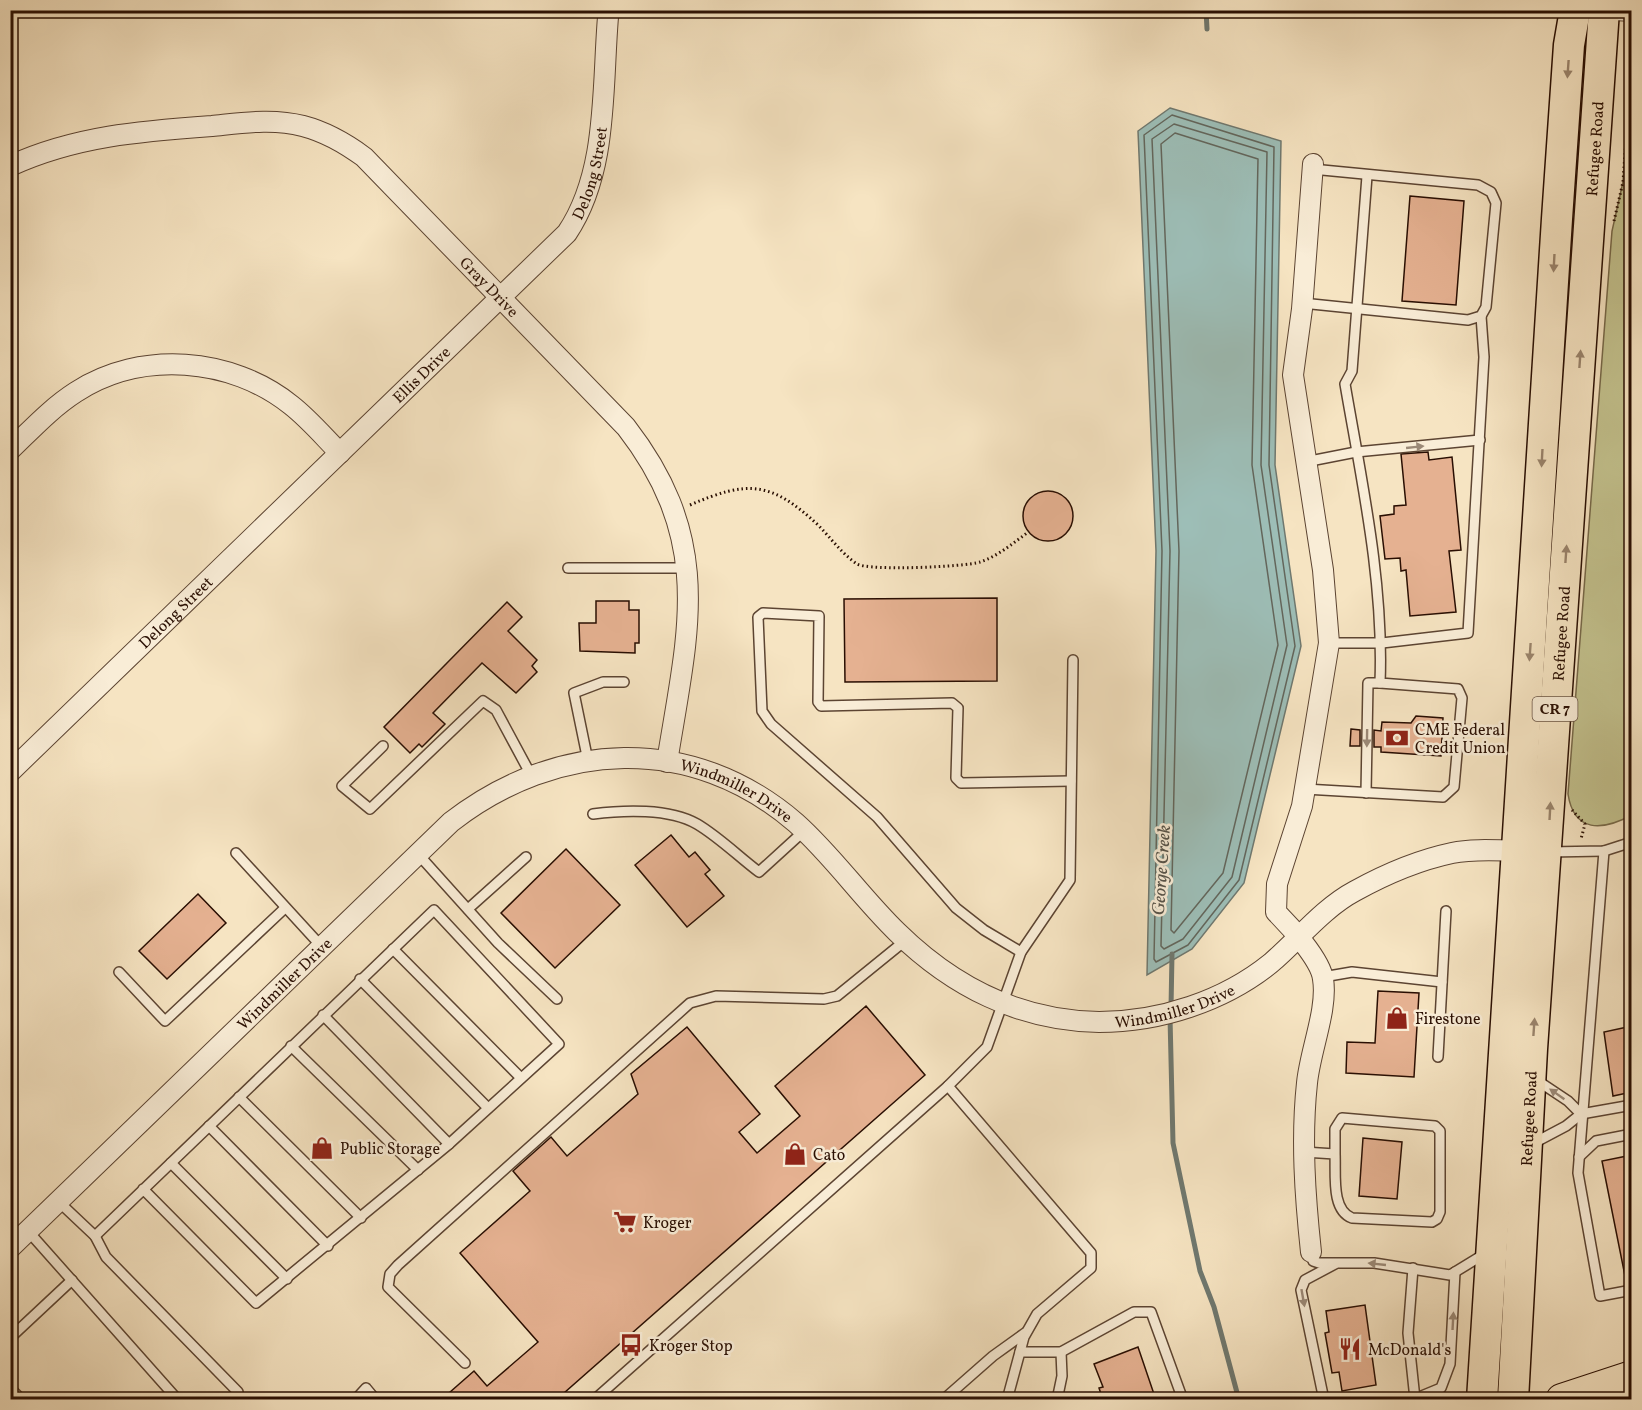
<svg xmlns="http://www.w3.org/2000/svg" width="1642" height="1410" font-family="Vollkorn,serif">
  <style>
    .green { fill: #c3c28e; stroke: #766848; stroke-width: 1.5 }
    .water { fill: #9dbeb7; stroke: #6f786f; stroke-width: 1.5 }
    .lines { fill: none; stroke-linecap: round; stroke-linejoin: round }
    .shore { stroke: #63665c; stroke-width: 1.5 }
    .stream { stroke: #6f786f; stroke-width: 5 }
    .building { fill: #e5b191; stroke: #290e02; stroke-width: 1.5 }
    .service-casing { stroke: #5c4432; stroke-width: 12 }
    .minor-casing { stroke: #5c4432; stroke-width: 22 }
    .primary-casing { stroke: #290e02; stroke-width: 33 }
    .trunk-casing { stroke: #290e02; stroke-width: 34 }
    .path { stroke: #290e02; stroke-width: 3; stroke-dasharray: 1.5 3; stroke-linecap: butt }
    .service { stroke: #f9edd7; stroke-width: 9 }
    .minor { stroke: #f9edd7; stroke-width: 20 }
    .primary { stroke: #f6e4c2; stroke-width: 30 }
    .trunk { stroke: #f6e4c2; stroke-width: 32 }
    .oneway { fill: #9a846c }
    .oneway2 { fill: #9b8977 }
    .labels { text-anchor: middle; stroke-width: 5; stroke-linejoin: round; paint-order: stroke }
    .shield { fill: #f9edd7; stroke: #675142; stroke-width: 1.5 }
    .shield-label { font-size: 15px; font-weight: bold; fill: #290e02 }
    .street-label { font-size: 16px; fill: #290e02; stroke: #f9edd7 }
    .poi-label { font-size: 16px; fill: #290e02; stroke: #f9edd7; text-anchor: start }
    .water-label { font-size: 18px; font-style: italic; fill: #57544a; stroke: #f9edd7 }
  </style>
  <rect width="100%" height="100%" fill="#f6e4c2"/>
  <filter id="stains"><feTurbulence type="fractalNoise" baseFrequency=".00333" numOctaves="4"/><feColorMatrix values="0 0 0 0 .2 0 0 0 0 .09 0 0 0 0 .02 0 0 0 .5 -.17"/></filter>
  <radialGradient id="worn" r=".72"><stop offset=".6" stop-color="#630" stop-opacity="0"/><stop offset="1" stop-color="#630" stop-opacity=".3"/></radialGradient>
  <path class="green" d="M1631,54L1632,815C1602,831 1574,833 1568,794L1612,231L1623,182Z"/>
  <polygon class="water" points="1170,108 1281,141 1275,465 1301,646 1244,883 1192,949 1147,975 1156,551 1138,131"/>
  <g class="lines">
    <g class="shore">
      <polygon points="1172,115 1274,147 1269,465 1295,646 1239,880 1188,945 1156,962 1154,959 1162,551 1144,135"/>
      <polygon points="1174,124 1267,152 1261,465 1287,645 1232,877 1183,939 1164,949 1161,946 1170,551 1152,139"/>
      <polygon points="1175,133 1258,159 1252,465 1278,645 1223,873 1174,933 1171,930 1179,551 1161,144"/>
    </g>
    <g class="stream">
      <polyline points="1206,10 1207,29"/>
      <polyline points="1171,1008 1172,954"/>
      <polyline points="1170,1017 1173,1143 1200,1271 1214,1307 1239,1400"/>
    </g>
  </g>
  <g class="building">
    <polygon points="1410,196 1464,201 1456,305 1402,301"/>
    <polygon points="1428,452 1429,460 1452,457 1461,550 1449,551 1456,612 1410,616 1406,570 1401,571 1400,558 1385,559 1380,516 1394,514 1394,506 1406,505 1401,454"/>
    <circle cx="1048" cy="516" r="25"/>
    <polygon points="997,598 997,681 845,682 844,599"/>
    <polygon points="596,601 629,601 629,610 639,610 639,643 635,643 635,653 580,651 579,623 596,623"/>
    <polygon points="507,602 522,617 508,631 537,660 532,666 537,672 516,693 482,663 433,713 445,724 422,747 419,744 410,753 384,727"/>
    <polygon points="1416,716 1443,718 1441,756 1381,752 1381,747 1374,747 1374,730 1381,731 1382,722 1411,723"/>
    <polygon points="1351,729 1360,730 1360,746 1350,746"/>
    <polygon points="671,835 689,857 695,852 710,870 705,874 724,896 687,927 635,865"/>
    <polygon points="566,849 620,905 555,968 501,913"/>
    <polygon points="198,894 226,923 167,979 139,951"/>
    <polygon points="1378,991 1419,993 1414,1077 1346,1073 1347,1042 1375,1043"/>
    <polygon points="866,1006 925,1075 556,1400 441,1400 474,1371 487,1386 538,1342 460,1253 530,1191 513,1171 551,1137 567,1156 638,1094 631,1074 687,1027 760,1114 739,1132 757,1153 800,1116 775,1086"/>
    <polygon points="1632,1026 1632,1092 1613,1096 1604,1032"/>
    <polygon points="1363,1138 1402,1142 1397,1199 1359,1196"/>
    <polygon points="1632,1155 1632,1276 1625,1276 1602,1161"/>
    <polygon points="1365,1305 1376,1385 1342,1391 1339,1372 1332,1373 1325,1333 1329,1332 1326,1311"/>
    <polygon points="1138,1347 1156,1400 1103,1400 1099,1388 1103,1387 1094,1364"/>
  </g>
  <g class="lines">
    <g class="service-casing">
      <g id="service">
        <polyline points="1302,303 1468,320 1481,316 1486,307 1496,203 1491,192 1478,185 1312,169"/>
        <polyline points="1305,462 1356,452 1480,440"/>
        <polyline points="568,568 686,568"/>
        <polyline points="1329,643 1382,643 1468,633 1484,357 1481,316"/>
        <polyline points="383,746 342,786 370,809 483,701 496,710 531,775"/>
        <polyline points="588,761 574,693 603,682 624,682"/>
        <path d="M1305,789L1443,797L1454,787L1462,698L1458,689L1380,683C1384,583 1362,483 1345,384L1352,371L1367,176"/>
        <polyline points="1366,793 1368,683 1380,683"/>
        <path d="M593,814C623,810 669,808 697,824C719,837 739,857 759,872L804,831"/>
        <polyline points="1604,851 1578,1173 1600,1296 1632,1290"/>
        <polyline points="1549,852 1604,851 1632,842"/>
        <polyline points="236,853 322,947"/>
        <polyline points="418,854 498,943 557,999"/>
        <polyline points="468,909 526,857"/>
        <polyline points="393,949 521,1078"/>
        <polyline points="1021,952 984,930 956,908 877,817 771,724 762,711 758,617 763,613 819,616 818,702 821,706 952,703 958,708 956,778 961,783 1071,781"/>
        <polyline points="119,972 165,1021 285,908"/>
        <polyline points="1323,977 1352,972 1442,982"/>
        <polyline points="360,979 488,1108"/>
        <polyline points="323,1015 449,1144"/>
        <polyline points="291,1046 418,1170"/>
        <polyline points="1438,1057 1446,911"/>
        <polyline points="1535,1079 1568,1101 1581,1114"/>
        <polyline points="948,1086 1091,1253 1091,1268 1037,1314 1024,1337 1007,1400"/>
        <polyline points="239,1097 361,1218"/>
        <polyline points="209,1126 328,1246"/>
        <polyline points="1532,1144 1566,1126 1581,1114 1632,1105"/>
        <path d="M1304,1152L1335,1154C1336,1175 1331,1210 1352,1218L1432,1222L1437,1219L1440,1212V1131L1435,1126L1342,1118L1335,1129V1154"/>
        <polyline points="1579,1157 1596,1141 1632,1134"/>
        <polyline points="171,1163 287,1279"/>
        <polyline points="59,1202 95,1236 434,910 559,1044 449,1144 256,1303 143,1189"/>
        <polyline points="28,1231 178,1400"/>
        <polyline points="95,1236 106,1257 238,1392"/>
        <polyline points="1311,1252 1313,1261 1319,1263 1374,1263 1450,1275 1486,1253"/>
        <polyline points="1413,1268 1408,1333 1415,1399"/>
        <polyline points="10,1338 72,1280"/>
        <polyline points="1020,1352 1061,1352 1134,1312 1151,1312 1183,1400"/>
        <polyline points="465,1363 388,1287 390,1274 398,1265 690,1003 716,996 824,999 837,996 906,940"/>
        <polyline points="10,1388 22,1400"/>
        <polyline points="355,1400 366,1388 376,1400"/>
        <polyline points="594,1400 948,1086 987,1047 1021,952 1070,880 1073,660"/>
        <polyline points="943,1400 993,1356 1025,1333"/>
        <polyline points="1057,1400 1062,1376 1061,1352"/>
        <polyline points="1324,1400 1301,1290 1305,1280 1335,1264"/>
        <polyline points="1412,1400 1441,1388 1450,1364 1455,1272"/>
      </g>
    </g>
    <g class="minor-casing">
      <g id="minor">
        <polyline points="1614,10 1632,11"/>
        <path id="s1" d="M10,166C75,136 142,131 212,126C242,123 273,118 303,126C326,132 345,143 364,157L626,427C715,542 688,631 667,762"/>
        <path d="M10,450C31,430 51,408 76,392C141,350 231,357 291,405C309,419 324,437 340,453"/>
        <path id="s2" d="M10,772L567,233C608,172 602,89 608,17"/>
        <path id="s3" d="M10,1248L451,822C557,740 692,733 796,823C833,856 861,897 897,932C952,986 1020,1021 1099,1022C1160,1022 1224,1001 1271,963C1298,940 1323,908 1355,891C1384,875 1419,860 1452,853C1475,848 1503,851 1526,851"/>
        <path d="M1311,1252C1305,1196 1301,1139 1307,1083C1310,1051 1328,1009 1323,979C1321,960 1289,925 1276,912L1277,884L1302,806L1329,643L1323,570L1293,375L1302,309L1313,164"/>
      </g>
    </g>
    <g class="primary-casing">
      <g id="primary">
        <polyline points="1482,1400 1557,219 1569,45 1575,10"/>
        <path id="s4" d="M1513,1400L1532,1049L1604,10"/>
      </g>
    </g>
    <g class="trunk-casing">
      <polyline id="trunk" points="1562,1400 1632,1377"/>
    </g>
    <g class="path">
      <polyline points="1614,221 1623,182 1632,54"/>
      <path d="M690,505C748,480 771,481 818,525C831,538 841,553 857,564C869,571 965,567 980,562C998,556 1012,544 1027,533"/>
      <polyline points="1572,810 1585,824 1581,839"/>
    </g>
    <use href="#service" class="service"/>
    <use href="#minor" class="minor"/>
    <use href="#primary" class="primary"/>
    <use href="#trunk" class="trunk"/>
  </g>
  <defs><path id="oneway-solid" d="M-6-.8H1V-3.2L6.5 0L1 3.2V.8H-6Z" transform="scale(1.5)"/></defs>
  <g class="oneway">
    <use href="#oneway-solid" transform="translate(1568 69) rotate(94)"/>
    <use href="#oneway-solid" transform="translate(1554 263) rotate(93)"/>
    <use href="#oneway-solid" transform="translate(1580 359) rotate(-86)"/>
    <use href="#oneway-solid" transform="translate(1542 458) rotate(93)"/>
    <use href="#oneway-solid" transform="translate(1566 554) rotate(-86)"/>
    <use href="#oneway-solid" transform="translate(1530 652) rotate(94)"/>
    <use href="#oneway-solid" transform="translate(1550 811) rotate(-87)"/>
    <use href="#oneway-solid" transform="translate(1534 1027) rotate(-86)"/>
  </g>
  <g class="oneway2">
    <use href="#oneway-solid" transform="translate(1415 447) rotate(-6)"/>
    <use href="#oneway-solid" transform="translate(1367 738) rotate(91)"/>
    <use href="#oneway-solid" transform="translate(1557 1094) rotate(-145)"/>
    <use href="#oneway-solid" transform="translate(1377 1264) rotate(-174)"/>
    <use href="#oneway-solid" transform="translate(1303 1298) rotate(80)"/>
    <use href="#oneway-solid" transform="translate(1453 1321) rotate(-87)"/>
  </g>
  <defs>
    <g id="bank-bare" transform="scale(1.8)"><path d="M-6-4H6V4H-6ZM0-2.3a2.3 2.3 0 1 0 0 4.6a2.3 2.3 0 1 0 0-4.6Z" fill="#8f2418" stroke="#f9edd7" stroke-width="2.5" paint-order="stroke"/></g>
    <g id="shop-bare" transform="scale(1.8)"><path d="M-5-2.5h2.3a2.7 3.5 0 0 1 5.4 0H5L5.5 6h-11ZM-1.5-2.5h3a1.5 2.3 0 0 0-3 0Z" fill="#8f2418" stroke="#f9edd7" stroke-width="2.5" paint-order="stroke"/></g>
    <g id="supermarket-bare" transform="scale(1.8)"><path d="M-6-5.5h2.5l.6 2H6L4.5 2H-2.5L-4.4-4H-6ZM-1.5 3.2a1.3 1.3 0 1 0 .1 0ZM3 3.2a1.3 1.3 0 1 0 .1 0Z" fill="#8f2418" stroke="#f9edd7" stroke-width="2.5" paint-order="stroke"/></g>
    <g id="bus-bare" transform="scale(1.8)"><path d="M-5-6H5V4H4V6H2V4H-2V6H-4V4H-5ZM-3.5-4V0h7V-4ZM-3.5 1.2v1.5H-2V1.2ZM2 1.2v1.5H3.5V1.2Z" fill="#8f2418" stroke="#f9edd7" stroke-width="2.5" paint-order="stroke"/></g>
    <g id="restaurant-bare" transform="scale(1.8)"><path d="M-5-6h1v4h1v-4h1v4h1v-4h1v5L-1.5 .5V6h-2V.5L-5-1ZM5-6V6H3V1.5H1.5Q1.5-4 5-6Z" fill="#8f2418" stroke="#f9edd7" stroke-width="2.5" paint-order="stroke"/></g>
  </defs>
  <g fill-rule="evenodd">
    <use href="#bank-bare" x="1397" y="738"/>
    <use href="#shop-bare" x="1397" y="1018"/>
    <use href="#shop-bare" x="322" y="1148"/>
    <use href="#shop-bare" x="795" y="1154"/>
    <use href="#supermarket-bare" x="625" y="1222"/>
    <use href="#bus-bare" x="631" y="1345"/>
    <use href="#restaurant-bare" x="1350" y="1349"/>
  </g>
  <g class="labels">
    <rect class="shield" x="1532.5" y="697" width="45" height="24" rx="4.5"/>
    <g class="shield-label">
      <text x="1555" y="714">CR 7</text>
    </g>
    <g class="street-label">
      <text dy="6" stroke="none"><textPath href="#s4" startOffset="1254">Refugee Road</textPath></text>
      <text dy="6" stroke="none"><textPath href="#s2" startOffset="840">Delong Street</textPath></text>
      <text dy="6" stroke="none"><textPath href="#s1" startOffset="548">Gray Drive</textPath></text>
      <text dy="6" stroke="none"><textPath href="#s2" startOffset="572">Ellis Drive</textPath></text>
      <text dy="6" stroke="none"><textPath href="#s2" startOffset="230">Delong Street</textPath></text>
      <text dy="6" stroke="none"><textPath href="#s4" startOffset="768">Refugee Road</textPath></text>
      <text dy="6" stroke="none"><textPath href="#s3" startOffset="920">Windmiller Drive</textPath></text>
      <text dy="6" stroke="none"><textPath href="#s3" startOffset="381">Windmiller Drive</textPath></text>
      <text dy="6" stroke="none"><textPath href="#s3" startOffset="1442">Windmiller Drive</textPath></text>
      <text dy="6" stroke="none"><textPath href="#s4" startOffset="282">Refugee Road</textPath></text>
    </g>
    <g class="poi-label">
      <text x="1415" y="735">CME Federal<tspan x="1415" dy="18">Credit Union</tspan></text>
      <text x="1415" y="1024">Firestone</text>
      <text x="340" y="1154">Public Storage</text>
      <text x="813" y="1160">Cato</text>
      <text x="643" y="1228">Kroger</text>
      <text x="649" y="1351">Kroger Stop</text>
      <text x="1368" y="1355">McDonald's</text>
    </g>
    <g class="water-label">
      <text transform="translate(1161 870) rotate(-86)" y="6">George Creek</text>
    </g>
  </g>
  <rect width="1642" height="1410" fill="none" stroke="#f6e4c2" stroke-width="36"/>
  <rect x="12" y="12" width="1618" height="1386" fill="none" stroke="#290e02" stroke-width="3"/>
  <rect x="18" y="18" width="1606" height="1374" fill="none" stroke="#290e02" stroke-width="1.5"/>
  <rect width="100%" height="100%" filter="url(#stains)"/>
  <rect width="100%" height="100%" fill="url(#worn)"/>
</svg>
